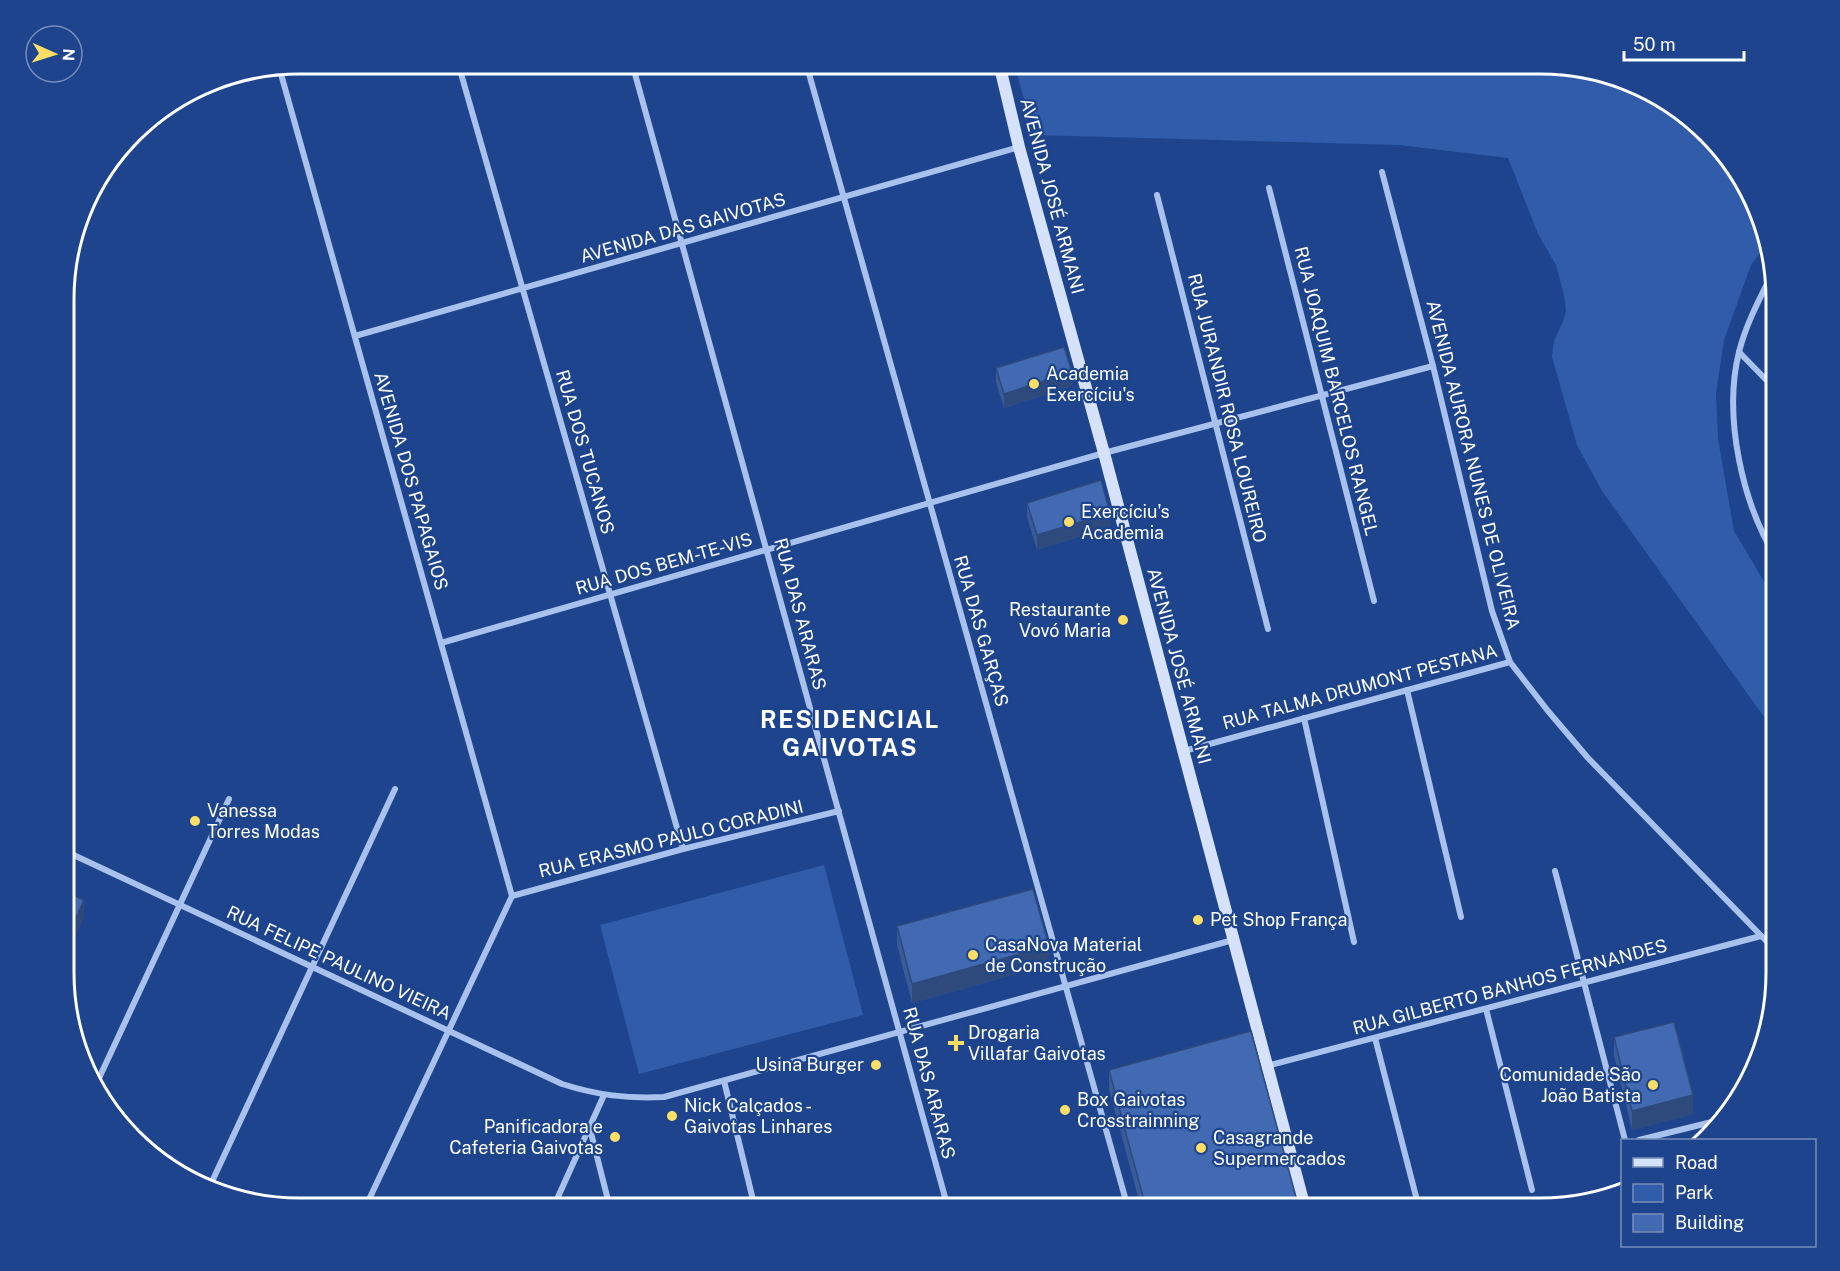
<svg xmlns="http://www.w3.org/2000/svg" width="1840" height="1271" font-family="'Public Sans',sans-serif">
  <style>
    .green { fill: #305caa }
    .lines { fill: none; stroke-linecap: round; stroke-linejoin: round }
    .minor { stroke: #a9c2ed; stroke-width: 6 }
    .secondary { stroke: #d5e2f9; stroke-width: 12 }
    .wall { fill: #385b99 }
    .shaded-wall { fill: #2e4a7d }
    .building { fill: #416ab2; stroke: #2e4a7d; stroke-width: 1.5 }
    .poi-dot { fill: #fcde67; stroke: #1d448c; stroke-width: 2 }
    .labels { text-anchor: middle; stroke-width: 4.5; stroke-linejoin: round; paint-order: stroke }
    .street-label { font-size: 18px; fill: #fff; stroke: #1d448c }
    .poi-label { font-size: 18px; fill: #fff; stroke: #1d448c; text-anchor: start }
    .district-label { font-size: 24px; font-weight: bold; letter-spacing: 1.5px; fill: #fff; stroke: #1d448c }
    .rim { fill: none; stroke: #fff; stroke-width: 3 }
  </style>
  <rect width="100%" height="100%" fill="#1d448c"/>
  <g class="green">
    <polygon points="1014,63 1557,63 1618,76 1685,111 1746,181 1765,246 1751,265 1724,340 1716,394 1718,439 1734,531 1777,603 1777,735 1602,491 1577,445 1552,357 1554,341 1563,321 1566,310 1564,295 1556,265 1538,234 1508,158 1399,145 1034,135"/>
    <polygon points="824,865 863,1015 639,1074 600,925"/>
  </g>
  <g class="lines">
    <g class="minor">
      <polyline points="327,63 281,74 512,896"/>
      <polyline points="458,63 683,849"/>
      <polyline points="632,63 948,1208"/>
      <polyline points="806,63 1128,1208"/>
      <polyline points="1382,172 1433,366 1492,611 1510,662 1548,711 1588,758 1777,952"/>
      <polyline points="1269,188 1374,601"/>
      <polyline points="1157,195 1268,629"/>
      <path d="M1773,272C1760,298 1746,324 1739,352C1723,416 1742,504 1777,559"/>
      <polyline points="355,336 1019,147"/>
      <polyline points="1739,352 1777,391"/>
      <polyline points="441,643 1104,453 1433,366"/>
      <polyline points="1407,690 1461,917"/>
      <polyline points="1304,718 1354,942"/>
      <polyline points="1184,751 1510,662"/>
      <path d="M65,851L562,1084C597,1095 627,1099 664,1097L1233,940"/>
      <polyline points="1555,871 1625,1140"/>
      <polyline points="512,896 683,849 839,811"/>
      <polyline points="1486,1009 1532,1190"/>
      <polyline points="1375,1038 1419,1208"/>
      <polyline points="1267,1066 1761,936"/>
      <polyline points="724,1081 755,1208"/>
      <polyline points="94,1089 229,799"/>
      <polyline points="590,1129 610,1208"/>
      <polyline points="1639,1140 1724,1119"/>
      <polyline points="209,1188 395,789"/>
      <polyline points="365,1208 512,896"/>
      <polyline points="553,1208 604,1095"/>
    </g>
    <polyline class="secondary" points="999,63 1019,147 1104,453 1305,1208"/>
  </g>
  <g class="wall">
    <polygon points="996,368 1072,386 1004,408 996,382"/>
    <polygon points="1027,503 1110,527 1037,550 1027,517"/>
    <polygon points="897,926 1049,965 912,1003 897,945"/>
    <polygon points="1614,1037 1693,1114 1632,1130 1614,1056"/>
    <polygon points="1109,1070 1299,1208 1141,1208 1109,1089"/>
  </g>
  <g class="shaded-wall">
    <polygon points="1072,372 1072,386 1004,408 1004,394"/>
    <polygon points="1110,513 1110,527 1037,550 1037,535"/>
    <polygon points="84,900 84,918 65,960 65,942"/>
    <polygon points="1049,946 1049,965 912,1003 912,984"/>
    <polygon points="1693,1095 1693,1114 1632,1130 1632,1111"/>
  </g>
  <g class="building">
    <polygon points="1064,347 1072,372 1004,394 996,368"/>
    <polygon points="1101,480 1110,513 1037,535 1027,503"/>
    <polygon points="1033,889 1049,946 912,984 897,926"/>
    <polygon points="65,892 84,900 65,942"/>
    <polygon points="1674,1022 1693,1095 1632,1111 1614,1037"/>
    <polygon points="1251,1031 1299,1208 1146,1208 1109,1070"/>
  </g>
  <g class="poi-dot">
    <circle cx="1034" cy="384" r="6"/>
    <circle cx="1069" cy="522" r="6"/>
    <circle cx="1123" cy="620" r="6"/>
    <circle cx="195" cy="821" r="6"/>
    <circle cx="1198" cy="920" r="6"/>
    <circle cx="973" cy="955" r="6"/>
    <path d="M953 1034h6v6h6v6h-6v6h-6v-6h-6v-6h6z"/>
    <circle cx="876" cy="1065" r="6"/>
    <circle cx="1653" cy="1085" r="6"/>
    <circle cx="1065" cy="1110" r="6"/>
    <circle cx="672" cy="1116" r="6"/>
    <circle cx="615" cy="1137" r="6"/>
    <circle cx="1201" cy="1148" r="6"/>
  </g>
  <g class="labels">
    <g class="street-label">
      <text transform="translate(1052 196) rotate(75)" y="6">AVENIDA JOSÉ ARMANI</text>
      <text transform="translate(683 228) rotate(-16)" y="6">AVENIDA DAS GAIVOTAS</text>
      <text transform="translate(1336 391) rotate(76)" y="6">RUA JOAQUIM BARCELOS RANGEL</text>
      <text transform="translate(1227 408) rotate(76)" y="6">RUA JURANDIR ROSA LOUREIRO</text>
      <text transform="translate(585 452) rotate(74)" y="6">RUA DOS TUCANOS</text>
      <text transform="translate(1473 465) rotate(76)" y="6">AVENIDA AURORA NUNES DE OLIVEIRA</text>
      <text transform="translate(411 481) rotate(74)" y="6">AVENIDA DOS PAPAGAIOS</text>
      <text transform="translate(664 564) rotate(-16)" y="6">RUA DOS BEM-TE-VIS</text>
      <text transform="translate(800 614) rotate(75)" y="6">RUA DAS ARARAS</text>
      <text transform="translate(981 631) rotate(74)" y="6">RUA DAS GARÇAS</text>
      <text transform="translate(1179 666) rotate(75)" y="6">AVENIDA JOSÉ ARMANI</text>
      <text transform="translate(1360 687) rotate(-15)" y="6">RUA TALMA DRUMONT PESTANA</text>
      <text transform="translate(671 839) rotate(-14)" y="6">RUA ERASMO PAULO CORADINI</text>
      <text transform="translate(339 963) rotate(25)" y="6">RUA FELIPE PAULINO VIEIRA</text>
      <text transform="translate(1510 987) rotate(-15)" y="6">RUA GILBERTO BANHOS FERNANDES</text>
      <text transform="translate(929 1083) rotate(75)" y="6">RUA DAS ARARAS</text>
    </g>
    <g class="poi-label">
      <text x="1046" y="380">Academia<tspan x="1046" dy="21">Exercíciu's</tspan></text>
      <text x="1081" y="518">Exercíciu's<tspan x="1081" dy="21">Academia</tspan></text>
      <text x="1111" y="616" text-anchor="end">Restaurante<tspan x="1111" dy="21">Vovó Maria</tspan></text>
      <text x="207" y="817">Vanessa<tspan x="207" dy="21">Torres Modas</tspan></text>
      <text x="1210" y="926">Pet Shop França</text>
      <text x="985" y="951">CasaNova Material<tspan x="985" dy="21">de Construção</tspan></text>
      <text x="968" y="1039">Drogaria<tspan x="968" dy="21">Villafar Gaivotas</tspan></text>
      <text x="864" y="1071" text-anchor="end">Usina Burger</text>
      <text x="1641" y="1081" text-anchor="end">Comunidade São<tspan x="1641" dy="21">João Batista</tspan></text>
      <text x="1077" y="1106">Box Gaivotas<tspan x="1077" dy="21">Crosstrainning</tspan></text>
      <text x="684" y="1112">Nick Calçados -<tspan x="684" dy="21">Gaivotas Linhares</tspan></text>
      <text x="603" y="1133" text-anchor="end">Panificadora e<tspan x="603" dy="21">Cafeteria Gaivotas</tspan></text>
      <text x="1213" y="1144">Casagrande<tspan x="1213" dy="21">Supermercados</tspan></text>
    </g>
    <g class="district-label">
      <text x="850" y="728">RESIDENCIAL<tspan x="850" dy="28">GAIVOTAS</tspan></text>
    </g>
  </g>
  <path d="M0 0H1840V1271H0ZM299 74H1541A225 225 0 0 1 1766 299V973A225 225 0 0 1 1541 1198H299A225 225 0 0 1 74 973V299A225 225 0 0 1 299 74Z" fill="#1d448c" fill-rule="evenodd"/>
  <path class="rim" d="M299 74H1541A225 225 0 0 1 1766 299V973A225 225 0 0 1 1541 1198H299A225 225 0 0 1 74 973V299A225 225 0 0 1 299 74Z"/>
  <rect x="1621" y="1139" width="195" height="108" fill="#1d448c" stroke="#778fba" stroke-width="1.5"/>
  <rect x="1633" y="1158" width="30" height="9" fill="#d5e2f9" stroke="#778fba" stroke-width="1.5"/>
  <text x="1675" y="1169" font-size="18" fill="#ffffff">Road</text>
  <rect x="1633" y="1184" width="30" height="18" fill="#305caa" stroke="#778fba" stroke-width="1.5"/>
  <text x="1675" y="1199" font-size="18" fill="#ffffff">Park</text>
  <rect x="1633" y="1214" width="30" height="18" fill="#416ab2" stroke="#778fba" stroke-width="1.5"/>
  <text x="1675" y="1229" font-size="18" fill="#ffffff">Building</text>
  <g transform="translate(54 54) rotate(93)"><circle r="28" fill="#1d448c" stroke="#778fba" stroke-width="1.5"/>
  <path d="M0-4.5L10 22L0 15L-10 22Z" fill="#fcde67"/>
  <text y="-9" font-size="16" font-weight="bold" text-anchor="middle" fill="#ffffff">N</text>
  </g>
  <path d="M1624 51v9h120v-9" fill="none" stroke="#ffffff" stroke-width="3"/>
  <text x="1633" y="51" font-size="18" fill="#ffffff" stroke="#1d448c" stroke-width="4.5" paint-order="stroke">50 m</text>
</svg>
